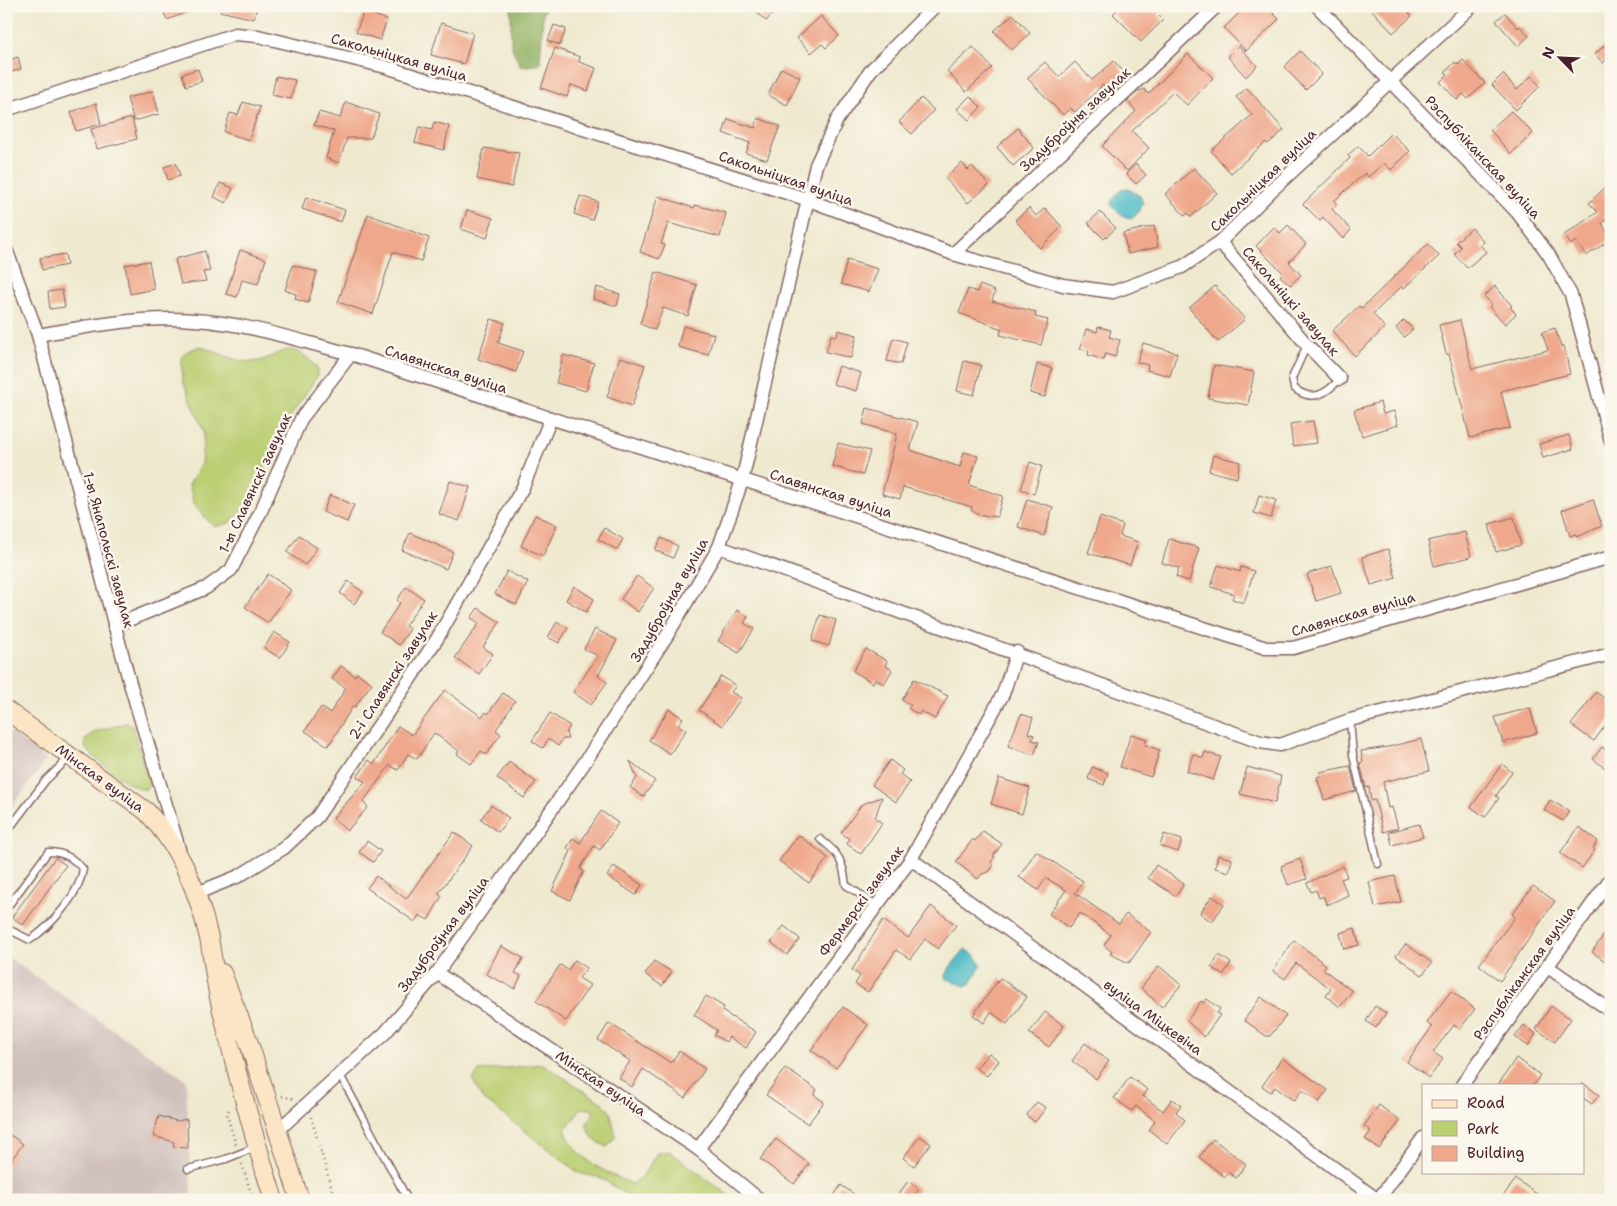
<svg xmlns="http://www.w3.org/2000/svg" width="1617" height="1206" font-family="'Shantell Sans',sans-serif">
  <style>
    .industrial { fill: #d0c0bc }
    .green { fill: #bbcf73; stroke: #82774f }
    .forest { fill: #94b265; stroke: #6f6848 }
    .water { fill: #4dbbc5; stroke: #4c6d78 }
    .building { fill: #efa88b }
    .lines { fill: none; stroke-linecap: round; stroke-linejoin: round }
    .service-casing { stroke: #846664; stroke-width: 9 }
    .minor-casing { stroke: #846664; stroke-width: 15 }
    .secondary-casing { stroke: #846664; stroke-width: 20 }
    .path { stroke: #846664; stroke-width: 2.5; stroke-dasharray: 1 4; stroke-linecap: butt }
    .service { stroke: #fff; stroke-width: 6 }
    .minor { stroke: #fff; stroke-width: 12 }
    .secondary { stroke: #fce5c4; stroke-width: 18 }
    .labels { text-anchor: middle; stroke-width: 5; stroke-linejoin: round; paint-order: stroke }
    .street-label { font-size: 14px; fill: #4a1f2b; stroke: #fbf7ec }
  </style>
  <rect width="100%" height="100%" fill="#fbf7ec"/>
  <filter id="ink" filterUnits="userSpaceOnUse"><feTurbulence type="fractalNoise" baseFrequency=".02" numOctaves="2"/><feDisplacementMap in="SourceGraphic" scale="10" xChannelSelector="R" yChannelSelector="G"/><feConvolveMatrix kernelMatrix="1 2 1 2 8 2 1 2 1" color-interpolation-filters="sRGB"/></filter>
  <filter id="wash" filterUnits="userSpaceOnUse"><feTurbulence type="fractalNoise" baseFrequency=".0096" numOctaves="4" result="noise"/><feDisplacementMap in="SourceGraphic" scale="20" xChannelSelector="R" yChannelSelector="G"/><feGaussianBlur stdDeviation="1.12" result="paint"/><feColorMatrix in="noise" values="0 0 0 0 0 0 0 0 0 0 0 0 0 0 0 0 0 1.4 0 .05"/><feComposite in="paint" operator="in"/></filter>
  <g filter="url(#wash)">
    <rect width="100%" height="100%" fill="#efe9cf"/>
    <g class="industrial">
      <polygon points="6,729 47,759 6,814"/>
      <polygon points="6,956 186,1080 191,1193 186,1200 6,1200"/>
    </g>
    <g class="green">
      <path d="M200,346C215,351 233,361 248,362C279,363 286,331 317,368V376L292,414L241,513L229,523L214,527L194,505L189,485L201,464L204,432L183,381L181,358L186,352Z"/>
      <path d="M126,723L132,726L150,784L146,789C134,792 92,757 85,747V740L94,732Z"/>
      <path d="M543,1064L604,1104L610,1112L616,1136L607,1147L594,1140L586,1125L594,1113L591,1109L580,1108L574,1120L565,1129C575,1159 606,1173 633,1184L644,1174L657,1153L669,1151L735,1200H634L601,1178L579,1173L482,1098L473,1080L479,1071Z"/>
    </g>
    <polygon class="forest" points="511,6 546,6 543,13 540,64 521,67 511,46"/>
    <g class="water">
      <path d="M1127,188L1140,196L1143,203C1133,226 1126,221 1111,205L1112,201L1121,189Z"/>
      <polygon points="965,949 975,955 982,965 970,984 965,986 945,978 950,967"/>
    </g>
    <g id="blocks">
      <g class="building">
        <polygon points="161,6 199,6 200,7 167,20"/>
        <polygon points="220,6 257,6 254,19 220,11"/>
        <polygon points="750,6 780,6 766,21"/>
        <polygon points="1121,6 1149,6 1163,20 1141,42 1113,14"/>
        <polygon points="1246,6 1266,6 1279,19 1246,51 1224,28"/>
        <polygon points="1368,6 1402,6 1412,16 1393,33"/>
        <polygon points="364,11 387,20 380,40 356,32"/>
        <polygon points="1505,13 1518,28 1520,26 1529,36 1518,46 1496,21"/>
        <polygon points="1013,14 1030,33 1012,50 994,31"/>
        <polygon points="821,16 839,36 826,48 822,44 811,53 797,38"/>
        <polygon points="441,23 473,33 464,64 431,55"/>
        <polygon points="554,25 566,29 560,45 548,41"/>
        <polygon points="1605,45 1611,52 1611,56 1603,63 1595,54"/>
        <polygon points="1239,46 1257,66 1246,77 1228,57"/>
        <polygon points="973,47 992,68 966,92 947,71"/>
        <polygon points="555,48 580,57 579,62 596,68 588,91 571,85 567,97 541,88"/>
        <polygon points="1300,51 1322,74 1306,90 1284,67"/>
        <polygon points="1188,54 1213,78 1187,105 1173,92 1132,131 1149,148 1127,171 1102,146 1136,111 1127,101 1140,90 1141,91 1144,89 1148,94"/>
        <polygon points="18,57 21,69 6,74 6,61"/>
        <polygon points="1463,60 1485,83 1468,99 1463,94 1457,100 1440,82 1448,74 1445,72 1455,62 1458,65"/>
        <polygon points="1114,61 1129,78 1116,90 1114,87 1109,92 1103,85 1075,112 1070,108 1063,115 1027,78 1045,62 1059,77 1075,62 1092,80"/>
        <polygon points="781,68 800,77 787,105 768,95"/>
        <polygon points="198,69 202,81 186,86 182,74"/>
        <polygon points="1503,74 1517,90 1531,76 1540,86 1516,110 1492,85"/>
        <polygon points="276,76 295,80 291,99 272,95"/>
        <polygon points="1247,88 1284,130 1268,144 1266,142 1231,173 1211,151 1252,115 1236,97"/>
        <polygon points="153,91 159,114 134,121 127,98"/>
        <polygon points="970,96 981,107 969,120 957,109"/>
        <polygon points="921,98 934,110 912,134 899,122"/>
        <polygon points="243,102 260,107 249,140 224,132 230,113 238,115"/>
        <polygon points="346,102 379,114 371,138 347,138 339,163 326,158 334,131 314,125 319,112 340,118"/>
        <polygon points="96,103 101,124 76,131 71,112"/>
        <polygon points="1511,111 1533,133 1511,154 1490,130"/>
        <polygon points="132,118 137,139 97,149 91,129"/>
        <polygon points="758,118 780,126 767,160 746,153 750,143 723,133 728,119 755,128"/>
        <polygon points="434,122 449,126 444,150 415,143 419,127 432,130"/>
        <polygon points="1018,128 1034,148 1013,166 997,147"/>
        <polygon points="1391,133 1410,151 1391,170 1384,163 1368,177 1365,173 1334,201 1337,204 1332,209 1351,230 1343,239 1323,217 1320,221 1303,204 1350,158 1348,155 1358,146 1368,156"/>
        <polygon points="484,148 519,153 512,187 477,179"/>
        <polygon points="176,163 180,176 168,180 164,167"/>
        <polygon points="962,163 968,170 972,166 989,185 968,203 945,178"/>
        <polygon points="1136,164 1146,175 1136,184 1126,174"/>
        <polygon points="1194,168 1217,193 1191,217 1188,213 1185,216 1165,194"/>
        <polygon points="1611,182 1611,226 1605,220 1602,223 1611,239 1586,256 1576,241 1571,245 1564,235 1598,212 1589,203"/>
        <polygon points="220,183 233,188 226,203 214,197"/>
        <polygon points="580,196 598,202 592,220 574,214"/>
        <polygon points="658,196 694,208 695,205 726,213 720,237 668,223 661,244 665,245 659,259 640,252"/>
        <polygon points="306,197 345,210 341,222 302,209"/>
        <polygon points="1029,208 1036,216 1045,208 1062,227 1040,248 1015,220"/>
        <polygon points="467,210 493,218 487,238 461,229"/>
        <polygon points="1100,212 1116,228 1104,239 1088,223"/>
        <polygon points="368,214 429,238 421,261 393,252 373,314 338,302"/>
        <polygon points="1288,225 1306,244 1289,262 1301,275 1290,285 1280,276 1283,273 1256,246 1274,227 1280,233"/>
        <polygon points="1154,226 1158,247 1128,254 1123,233"/>
        <polygon points="1472,228 1484,242 1480,245 1486,252 1467,268 1454,254 1461,247 1456,242"/>
        <polygon points="1428,244 1439,256 1404,288 1402,286 1373,314 1385,328 1355,356 1332,331 1359,306 1362,308"/>
        <polygon points="240,250 266,259 258,284 242,280 237,297 226,294"/>
        <polygon points="205,251 210,271 203,272 206,281 181,284 175,259"/>
        <polygon points="65,254 67,265 42,270 40,258"/>
        <polygon points="847,260 878,269 869,292 841,284"/>
        <polygon points="149,261 154,289 130,294 125,265"/>
        <polygon points="293,265 317,272 308,303 295,299 296,294 285,290"/>
        <polygon points="656,272 697,285 688,316 663,308 655,330 640,324"/>
        <polygon points="980,285 995,291 992,301 1036,312 1035,317 1048,320 1041,345 1000,335 1002,329 959,313 968,289 977,292"/>
        <polygon points="1215,286 1245,319 1218,342 1189,308"/>
        <polygon points="1495,286 1512,306 1510,307 1516,314 1505,324 1489,307 1492,305 1484,296"/>
        <polygon points="596,287 620,294 617,306 593,299"/>
        <polygon points="62,290 65,307 50,309 48,292"/>
        <polygon points="491,319 505,323 498,343 523,351 516,372 478,359"/>
        <polygon points="1404,320 1413,329 1404,337 1396,328"/>
        <polygon points="1460,320 1472,369 1548,350 1542,332 1555,328 1561,347 1564,346 1570,374 1501,391 1510,428 1470,438 1449,354 1446,354 1439,325"/>
        <polygon points="683,326 714,334 708,355 678,347"/>
        <polygon points="1098,327 1111,330 1109,337 1120,340 1115,357 1105,354 1104,360 1088,355 1089,351 1080,349 1086,329 1097,332"/>
        <polygon points="838,330 857,335 851,358 826,352 831,335 837,336"/>
        <polygon points="893,338 907,342 901,364 887,361"/>
        <polygon points="1143,343 1177,353 1170,376 1147,370 1148,365 1137,362"/>
        <polygon points="563,355 594,363 586,391 556,383"/>
        <polygon points="620,357 645,365 632,406 607,397"/>
        <polygon points="964,361 981,365 974,395 957,391"/>
        <polygon points="1037,364 1052,368 1045,397 1030,393"/>
        <polygon points="1214,365 1254,372 1248,405 1208,398"/>
        <polygon points="839,366 861,373 856,391 833,384"/>
        <polygon points="1380,402 1383,414 1394,411 1398,425 1362,436 1354,410"/>
        <polygon points="867,408 918,422 910,450 960,467 964,452 978,456 969,485 1003,496 997,517 977,514 971,510 972,507 903,487 900,499 882,494 897,434 863,424"/>
        <polygon points="1313,421 1317,443 1293,446 1290,424"/>
        <polygon points="1569,435 1573,449 1543,458 1539,444"/>
        <polygon points="838,443 870,451 863,475 832,466"/>
        <polygon points="1213,455 1240,462 1237,478 1209,471"/>
        <polygon points="1030,462 1042,466 1034,494 1021,489"/>
        <polygon points="450,481 470,487 459,521 439,514"/>
        <polygon points="330,495 354,505 347,522 323,512"/>
        <polygon points="1259,495 1276,500 1271,518 1254,513"/>
        <polygon points="1027,499 1053,507 1044,536 1018,527"/>
        <polygon points="1593,499 1602,526 1577,537 1576,534 1570,536 1562,510"/>
        <polygon points="535,515 557,525 543,556 521,546"/>
        <polygon points="1100,517 1123,525 1120,536 1138,542 1130,565 1088,553"/>
        <polygon points="1514,517 1521,545 1496,552 1489,524"/>
        <polygon points="604,528 623,539 617,550 598,539"/>
        <polygon points="1465,532 1471,557 1434,566 1428,541"/>
        <polygon points="410,533 453,552 446,569 402,550"/>
        <polygon points="299,535 317,548 305,565 287,552"/>
        <polygon points="661,538 678,546 673,558 655,550"/>
        <polygon points="1169,539 1199,548 1189,581 1176,577 1179,568 1162,563"/>
        <polygon points="1388,549 1396,578 1371,585 1362,557"/>
        <polygon points="1218,565 1240,572 1241,567 1254,571 1244,603 1232,599 1234,594 1211,587"/>
        <polygon points="1332,566 1341,593 1316,601 1307,574"/>
        <polygon points="507,571 528,582 516,605 495,594"/>
        <polygon points="268,574 291,590 268,623 245,607"/>
        <polygon points="637,576 654,588 638,612 621,599"/>
        <polygon points="348,581 363,592 354,604 340,593"/>
        <polygon points="574,586 594,599 586,612 566,600"/>
        <polygon points="406,587 424,599 405,626 410,629 399,645 380,632 400,603 397,600"/>
        <polygon points="478,608 500,622 483,647 493,654 479,674 455,658 479,623 471,618"/>
        <polygon points="737,610 748,617 744,623 754,629 739,653 718,641"/>
        <polygon points="820,615 836,620 829,646 812,641"/>
        <polygon points="557,622 568,628 559,643 548,637"/>
        <polygon points="595,629 617,640 598,676 607,682 591,705 573,692 598,656 584,649"/>
        <polygon points="274,632 290,642 280,658 264,648"/>
        <polygon points="866,649 887,661 885,665 892,670 884,684 875,679 873,683 853,671"/>
        <polygon points="341,666 355,676 357,673 372,683 355,707 353,706 328,746 305,731 321,707 330,713 346,688 332,679"/>
        <polygon points="721,676 736,686 731,692 741,698 722,726 699,710"/>
        <polygon points="914,679 948,696 935,719 921,711 919,715 908,708 911,705 902,700"/>
        <polygon points="445,690 482,717 486,712 488,714 503,693 515,701 496,730 501,734 486,755 481,751 471,764 457,754 459,751 434,733 417,759 408,754 398,770 390,765 363,802 368,807 347,831 333,818 365,782 357,777 369,760 374,764 398,726 412,735"/>
        <polygon points="1596,692 1611,703 1611,718 1594,741 1571,725"/>
        <polygon points="1530,708 1537,733 1503,743 1495,717"/>
        <polygon points="669,709 683,718 678,725 686,730 670,754 649,740"/>
        <polygon points="550,713 570,726 566,733 568,739 563,739 558,746 548,739 543,748 532,741"/>
        <polygon points="1021,714 1033,718 1028,733 1034,735 1032,740 1039,742 1034,755 1008,746"/>
        <polygon points="1131,734 1147,739 1145,745 1160,750 1151,777 1120,767"/>
        <polygon points="1421,739 1429,771 1383,782 1388,808 1392,807 1398,828 1383,832 1375,800 1371,801 1369,787 1366,788 1360,763 1363,762 1361,751 1388,747"/>
        <polygon points="1602,747 1611,754 1611,772 1593,759"/>
        <polygon points="1205,752 1221,757 1213,780 1187,771 1193,754 1203,758"/>
        <polygon points="890,760 903,770 900,774 910,782 896,802 872,785"/>
        <polygon points="630,761 655,781 643,797 630,787 637,778"/>
        <polygon points="509,762 536,782 524,798 497,778"/>
        <polygon points="1502,764 1512,772 1496,796 1499,798 1485,817 1471,807"/>
        <polygon points="1350,766 1356,791 1324,800 1317,777 1321,776 1320,772"/>
        <polygon points="1092,767 1108,773 1104,785 1088,779"/>
        <polygon points="1247,767 1281,776 1275,803 1240,794"/>
        <polygon points="999,778 1030,788 1022,814 991,804"/>
        <polygon points="882,797 875,818 882,823 861,854 847,844 850,839 841,833 862,804"/>
        <polygon points="1550,800 1569,811 1563,821 1544,810"/>
        <polygon points="491,805 509,818 498,832 481,819"/>
        <polygon points="601,811 618,823 600,850 594,846 580,869 584,871 570,900 552,891 571,851 567,848 573,838 580,843"/>
        <polygon points="1419,824 1423,837 1392,845 1389,832"/>
        <polygon points="1579,827 1598,841 1593,848 1595,850 1582,868 1560,853"/>
        <polygon points="983,831 1002,844 993,856 995,857 991,862 993,866 990,871 982,874 978,879 956,862 973,839 975,841"/>
        <polygon points="454,832 473,846 438,894 442,896 428,920 419,915 415,922 367,888 376,876 406,899"/>
        <polygon points="1164,834 1182,840 1178,852 1160,846"/>
        <polygon points="799,835 828,858 809,883 779,861"/>
        <polygon points="367,841 381,851 373,862 359,852"/>
        <polygon points="1036,851 1083,881 1075,893 1119,924 1126,914 1151,932 1129,963 1110,954 1112,952 1104,945 1111,935 1080,913 1069,928 1049,914 1066,890 1046,878 1038,890 1019,877"/>
        <polygon points="1218,855 1232,859 1229,872 1215,868"/>
        <polygon points="55,858 66,865 23,925 12,917"/>
        <polygon points="1300,859 1307,879 1288,885 1281,866"/>
        <polygon points="1156,865 1184,884 1176,896 1148,878"/>
        <polygon points="614,866 642,885 636,895 607,876"/>
        <polygon points="1343,866 1347,877 1341,879 1348,895 1327,905 1323,896 1319,898 1316,890 1311,892 1307,883"/>
        <polygon points="1395,876 1401,902 1375,907 1369,882"/>
        <polygon points="1533,886 1555,901 1500,981 1479,965 1515,917 1512,914"/>
        <polygon points="1212,896 1224,904 1212,922 1200,913"/>
        <polygon points="931,906 956,925 938,949 925,939 910,959 896,950 868,992 855,984 860,976 852,970 883,920 908,938"/>
        <polygon points="1611,924 1611,965 1592,952"/>
        <polygon points="784,926 800,939 787,955 771,942"/>
        <polygon points="1355,928 1359,945 1344,949 1340,933"/>
        <polygon points="1294,940 1326,965 1323,969 1352,991 1340,1007 1326,996 1331,989 1296,963 1285,979 1273,971"/>
        <polygon points="1406,944 1432,963 1422,975 1396,956"/>
        <polygon points="501,946 523,958 515,973 521,976 515,989 486,974"/>
        <polygon points="1219,955 1231,963 1223,975 1211,967"/>
        <polygon points="575,960 587,968 579,978 590,985 566,1021 536,1001 560,965 568,970"/>
        <polygon points="654,961 672,972 662,986 645,974"/>
        <polygon points="1159,966 1181,985 1162,1007 1141,988"/>
        <polygon points="1000,978 1027,997 1007,1024 991,1012 984,1023 973,1015"/>
        <polygon points="1451,991 1475,1009 1460,1029 1454,1025 1433,1052 1443,1059 1429,1078 1407,1062 1432,1027 1427,1023"/>
        <polygon points="706,996 724,1007 722,1011 756,1032 746,1048 729,1037 726,1042 714,1035 717,1030 694,1015"/>
        <polygon points="1261,997 1286,1016 1270,1036 1266,1036 1244,1020"/>
        <polygon points="1207,999 1220,1009 1217,1013 1220,1015 1204,1037 1187,1021 1201,1001 1203,1003"/>
        <polygon points="1375,1006 1386,1013 1376,1028 1366,1021"/>
        <polygon points="1551,1006 1571,1019 1555,1042 1536,1029"/>
        <polygon points="843,1007 868,1025 836,1068 811,1050"/>
        <polygon points="1045,1012 1064,1026 1049,1047 1029,1033"/>
        <polygon points="609,1023 671,1063 679,1051 705,1069 685,1098 643,1069 632,1087 619,1078 630,1061 598,1040"/>
        <polygon points="1524,1025 1536,1034 1528,1046 1515,1037"/>
        <polygon points="1085,1043 1109,1061 1096,1079 1072,1061"/>
        <polygon points="989,1053 999,1061 987,1076 976,1068"/>
        <polygon points="1282,1058 1328,1090 1319,1102 1302,1090 1294,1101 1275,1087 1271,1092 1262,1086"/>
        <polygon points="1516,1058 1540,1075 1534,1085 1498,1085"/>
        <polygon points="785,1068 817,1090 814,1095 824,1102 808,1124 766,1095"/>
        <polygon points="1130,1077 1148,1090 1143,1096 1163,1111 1172,1099 1181,1105 1176,1112 1185,1120 1167,1144 1149,1130 1155,1121 1136,1106 1132,1111 1114,1098"/>
        <polygon points="1583,1083 1599,1095 1592,1104 1583,1098"/>
        <polygon points="1037,1102 1046,1108 1035,1122 1026,1115"/>
        <polygon points="1379,1105 1400,1121 1379,1149 1365,1139 1371,1131 1364,1126"/>
        <polygon points="159,1116 177,1121 187,1119 188,1148 173,1147 174,1142 153,1136"/>
        <polygon points="6,1132 23,1144 6,1167"/>
        <polygon points="920,1136 931,1144 914,1166 903,1158"/>
        <polygon points="776,1139 809,1164 794,1184 760,1159"/>
        <polygon points="1213,1139 1246,1164 1236,1178 1228,1172 1225,1177 1199,1157"/>
        <polygon points="1516,1179 1545,1200 1500,1200"/>
        <polygon points="908,1181 919,1189 911,1200 895,1200"/>
        <polygon points="841,1185 862,1200 831,1200"/>
      </g>
    </g>
  </g>
  <g filter="url(#ink)">
    <use href="#blocks" fill-opacity="0" stroke="#846664" stroke-width="1"/>
    <g class="lines">
      <g class="service-casing">
        <g id="service">
          <path d="M1307,345L1292,378L1294,388C1312,403 1326,394 1340,379"/>
          <polyline points="1350,720 1353,755 1378,864"/>
          <polyline points="6,833 46,780 70,757"/>
          <path d="M820,839C839,853 843,861 846,885L876,905"/>
          <path d="M6,909L48,852C64,852 73,858 83,869C79,895 51,926 30,940L6,928"/>
          <polyline points="340,1075 408,1200"/>
          <polyline points="188,1169 226,1159 256,1147"/>
        </g>
      </g>
      <g class="minor-casing">
        <g id="minor">
          <polyline points="1317,6 1517,212 1549,255 1571,295 1611,441"/>
          <polyline points="6,110 235,34 258,36 386,67 806,199 953,254 1063,285 1113,292 1182,267 1220,242 1272,190 1472,6"/>
          <polyline points="1220,242 1307,345 1340,379"/>
          <polyline points="6,249 38,335 129,680 179,849"/>
          <polyline points="953,254 1217,6"/>
          <path d="M38,335C90,326 141,316 194,320C247,323 299,341 351,354L1266,648H1293L1611,557"/>
          <polyline points="719,547 1260,742 1280,745 1350,720 1611,654"/>
          <polyline points="114,626 206,588 231,570 261,511 301,419 351,354"/>
          <polyline points="911,859 1378,1200"/>
          <polyline points="197,893 239,876 284,848 317,817 437,639 523,487 551,418"/>
          <polyline points="1548,967 1611,1011"/>
          <polyline points="437,973 698,1149 760,1200"/>
          <polyline points="1462,1085 1611,878"/>
          <polyline points="277,1131 385,1033 437,973 583,765 668,634 719,547 742,481 816,165 837,120 871,70 935,6"/>
          <polyline points="698,1149 911,859 1003,694 1017,652"/>
          <polyline points="1378,1200 1423,1138"/>
        </g>
      </g>
      <g class="secondary-casing">
        <g id="secondary">
          <path d="M6,710L146,811C180,846 198,890 209,938C213,959 215,981 220,1002C235,1068 253,1135 274,1200"/>
          <polyline points="222,973 248,1040 300,1200"/>
        </g>
      </g>
      <g class="path">
        <polyline points="282,1096 294,1099"/>
        <polyline points="229,1110 227,1115 236,1145"/>
        <polyline points="311,1117 335,1200"/>
        <polyline points="242,1164 253,1200"/>
      </g>
      <use href="#service" class="service"/>
      <use href="#minor" class="minor"/>
      <use href="#secondary" class="secondary"/>
    </g>
  </g>
  <g class="labels">
    <g class="street-label">
      <text transform="translate(399 57) rotate(16)" y="5">Сакольніцкая вуліца</text>
      <text transform="translate(1075 119) rotate(-43)" y="5">Задуброўны завулак</text>
      <text transform="translate(1483 157) rotate(47)" y="5">Рэспубліканская вуліца</text>
      <text transform="translate(786 178) rotate(19)" y="5">Сакольніцкая вуліца</text>
      <text transform="translate(1263 180) rotate(-44)" y="5">Сакольніцкая вуліца</text>
      <text transform="translate(1291 301) rotate(49)" y="5">Сакольніцкі завулак</text>
      <text transform="translate(446 369) rotate(18)" y="5">Славянская вуліца</text>
      <text transform="translate(255 483) rotate(-65)" y="5">1-ы Славянскі завулак</text>
      <text transform="translate(831 493) rotate(18)" y="5">Славянская вуліца</text>
      <text transform="translate(109 550) rotate(75)" y="5">1-ы Янапольскі завулак</text>
      <text transform="translate(669 600) rotate(-60)" y="5">Задуброўная вуліца</text>
      <text transform="translate(1353 614) rotate(-16)" y="5">Славянская вуліца</text>
      <text transform="translate(393 675) rotate(-57)" y="5">2-і Славянскі завулак</text>
      <text transform="translate(100 778) rotate(36)" y="5">Мінская вуліца</text>
      <text transform="translate(861 901) rotate(-54)" y="5">Фермерскі завулак</text>
      <text transform="translate(443 934) rotate(-53)" y="5">Задуброўная вуліца</text>
      <text transform="translate(1524 973) rotate(-54)" y="5">Рэспубліканская вуліца</text>
      <text transform="translate(1153 1017) rotate(36)" y="5">вуліца Міцкевіча</text>
      <text transform="translate(601 1083) rotate(34)" y="5">Мінская вуліца</text>
    </g>
  </g>
  <rect width="1617" height="1206" fill="none" stroke="#fbf7ec" stroke-width="25"/>
  <rect x="1422" y="1084" width="162" height="90" fill="#fbf7ec" stroke="#b4a19f"/>
  <rect x="1432" y="1100" width="25" height="8" fill="#fce5c4" stroke="#b4a19f"/>
  <text x="1467" y="1108" font-size="15" fill="#4a1f2b">Road</text>
  <rect x="1432" y="1121" width="25" height="15" fill="#bbcf73" stroke="#b4a19f"/>
  <text x="1467" y="1134" font-size="15" fill="#4a1f2b">Park</text>
  <rect x="1432" y="1146" width="25" height="15" fill="#efa88b" stroke="#b4a19f"/>
  <text x="1467" y="1158" font-size="15" fill="#4a1f2b">Building</text>
  <g transform="translate(1560 58) rotate(294)" stroke="#fbf7ec" stroke-width="4" paint-order="stroke">
  <path d="M0-4L9 19L0 12L-9 19Z" fill="#4a1f2b"/>
  <text y="-8" font-size="14" font-weight="bold" text-anchor="middle" fill="#4a1f2b">N</text>
  </g>
</svg>
